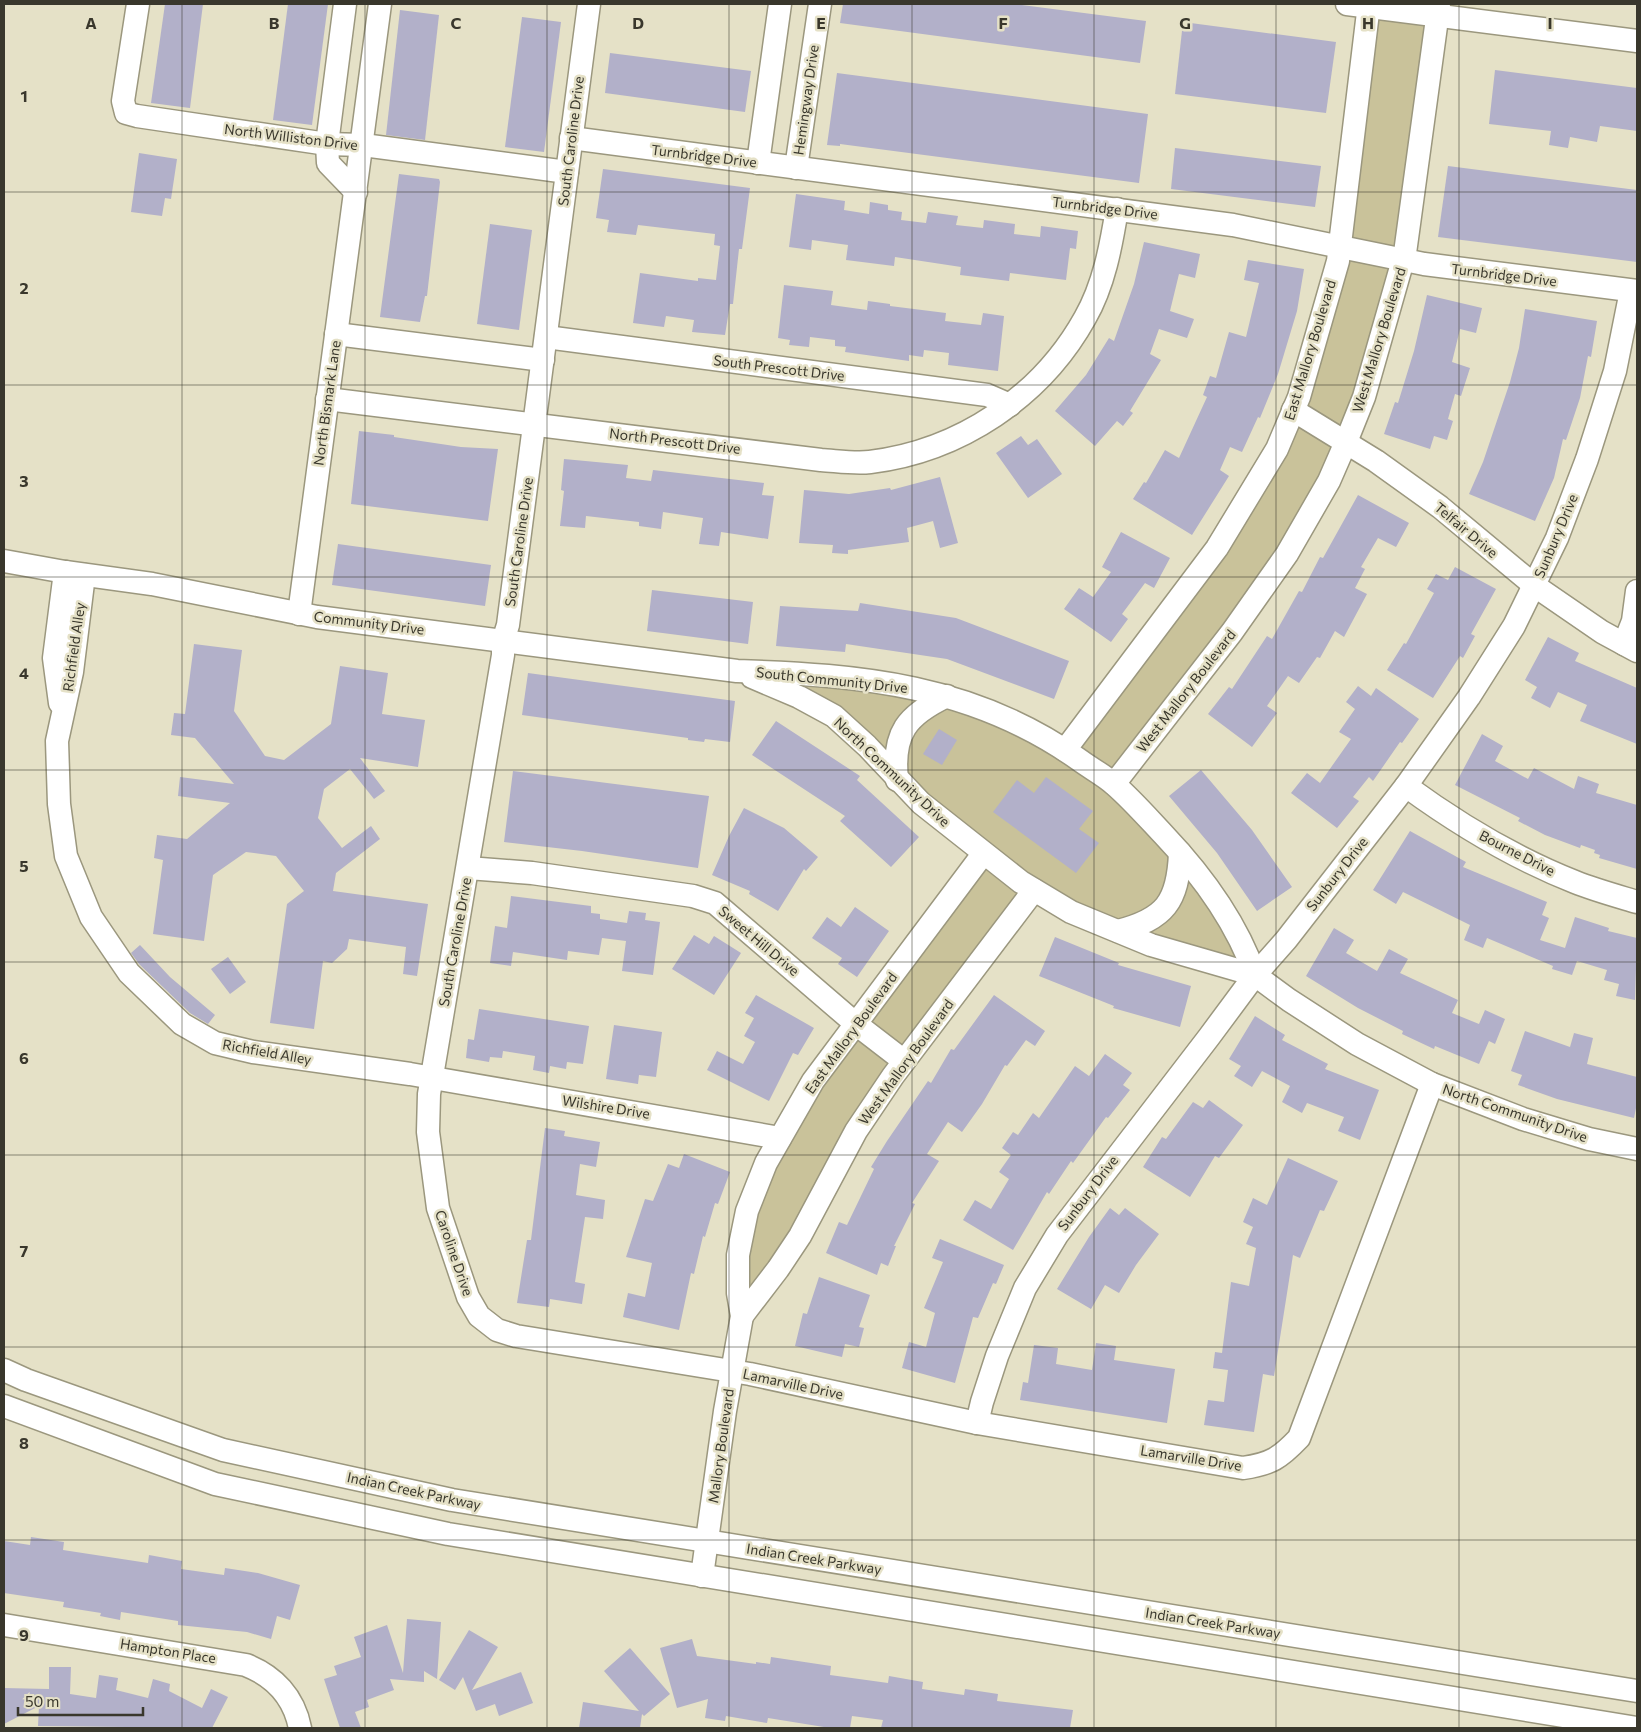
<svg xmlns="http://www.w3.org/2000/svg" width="1641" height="1732" font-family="Commissioner,sans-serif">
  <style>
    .green { fill: #c9c29a }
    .building { fill: #b2b0c9 }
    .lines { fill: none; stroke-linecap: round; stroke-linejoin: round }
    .minor-casing { stroke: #9b977e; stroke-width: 25 }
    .minor { stroke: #fff; stroke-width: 22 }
    .grid { fill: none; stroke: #39372c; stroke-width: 1; stroke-opacity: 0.55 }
    .labels { text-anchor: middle; stroke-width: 5; stroke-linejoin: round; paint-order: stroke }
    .street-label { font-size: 14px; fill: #39372c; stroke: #e5e1c7 }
    .grid-label { font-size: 16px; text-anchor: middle; font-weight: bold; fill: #39372c; stroke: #e5e1c7; stroke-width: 5; stroke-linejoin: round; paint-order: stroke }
  </style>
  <rect width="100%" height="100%" fill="#e5e1c7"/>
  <polygon class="green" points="1376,4 1431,4 1400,243 1346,428 1296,526 1114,779 1215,904 1244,966 1149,939 1034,882 776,1257 748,1292 747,1249 767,1176 867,1017 991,849 919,790 857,721 794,683 908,694 994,724 1063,759 1208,568 1323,339"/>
  <g class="building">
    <polygon points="165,4 203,4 190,108 151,103"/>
    <polygon points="288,4 328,4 312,125 273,120"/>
    <polygon points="843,4 1015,4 1146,21 1140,63 840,23"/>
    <polygon points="400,10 439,15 425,140 386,135"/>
    <polygon points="522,17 561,22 544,152 505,147"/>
    <polygon points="1183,22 1336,42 1326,113 1175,94"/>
    <polygon points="610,53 751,71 745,112 605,93"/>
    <polygon points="1495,70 1637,88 1637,131 1600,126 1597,142 1570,137 1568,148 1549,145 1551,131 1489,124"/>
    <polygon points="837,73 1148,114 1139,183 840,144 840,146 827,145"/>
    <polygon points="1175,148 1321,166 1315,207 1171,189"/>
    <polygon points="139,153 177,159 171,199 165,198 162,216 131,212"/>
    <polygon points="1448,166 1637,190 1637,262 1438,237"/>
    <polygon points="603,169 750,188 742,249 739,249 733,304 730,304 725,335 692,332 694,320 666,316 664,327 633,323 640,273 698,281 698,278 716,280 720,246 714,245 715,234 638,225 636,235 607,232 609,220 596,218"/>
    <polygon points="399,174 439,179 440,182 427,296 425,296 420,322 380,317"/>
    <polygon points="796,194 845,201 844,210 869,214 870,202 888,205 888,210 902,212 901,220 926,223 928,212 958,216 956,225 983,228 984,220 1015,224 1014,234 1040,237 1041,226 1078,231 1076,249 1070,248 1066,280 1010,273 1009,281 960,275 961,267 895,257 894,266 846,260 848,245 812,240 811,250 789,247"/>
    <polygon points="490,224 532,230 519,330 477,324"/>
    <polygon points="1144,242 1200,254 1195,278 1179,274 1170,311 1194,319 1187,338 1159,329 1150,354 1161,360 1130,411 1133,413 1123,426 1117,421 1095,446 1055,411 1086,375 1109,338 1114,341 1134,284"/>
    <polygon points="1248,260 1304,269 1297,311 1278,374 1260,418 1258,417 1242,452 1230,447 1220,470 1229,476 1192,535 1133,499 1144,482 1146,483 1165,450 1179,458 1207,397 1203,395 1210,376 1216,378 1229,332 1246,337 1259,283 1244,280"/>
    <polygon points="784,285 833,291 831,305 867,310 868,301 890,304 890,306 946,313 945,321 981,325 983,313 1004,316 998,371 948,365 949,353 924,350 923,357 909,355 909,361 845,352 846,347 835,346 835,340 810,337 809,347 789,345 790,340 778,338"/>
    <polygon points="1427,295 1482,308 1476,333 1460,329 1452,362 1470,368 1461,396 1455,394 1448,419 1453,421 1447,440 1434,436 1430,449 1384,434 1395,402 1398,403 1414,351"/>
    <polygon points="1525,309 1597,321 1591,357 1588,356 1580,398 1566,440 1563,439 1554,478 1535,521 1469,494 1483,462 1510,382 1519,348"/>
    <polygon points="359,431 394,435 394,437 461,447 498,449 488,521 351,504"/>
    <polygon points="1021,436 1028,445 1037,439 1062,474 1028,498 996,453"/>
    <polygon points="564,459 628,465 626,478 651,481 653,470 764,483 762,495 774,496 768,539 721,532 719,546 699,544 703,518 663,512 661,529 639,526 639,522 586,516 585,528 560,526 564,491 561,490"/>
    <polygon points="940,477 958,543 940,548 933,521 907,528 909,542 848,550 848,554 832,553 833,545 799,543 804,490 849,494 890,488 891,490"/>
    <polygon points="1358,495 1409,523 1396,547 1378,538 1361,567 1365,569 1355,588 1367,594 1344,637 1335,631 1320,658 1317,657 1299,683 1288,676 1267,706 1277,713 1252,747 1208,714 1229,687 1232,689 1267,636 1272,639 1299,591 1302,592 1320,557 1323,558"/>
    <polygon points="1121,532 1170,558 1154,588 1145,583 1122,614 1128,619 1111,642 1064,609 1079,588 1093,597 1111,572 1102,567"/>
    <polygon points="338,544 491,565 485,606 332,585"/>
    <polygon points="1455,567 1496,589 1471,634 1475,636 1463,658 1460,656 1433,698 1387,670 1404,643 1406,644 1434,593 1427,589 1436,574 1448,580"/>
    <polygon points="652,590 753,602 748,644 647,631"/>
    <polygon points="860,603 956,618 1069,661 1054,699 947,659 846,644 845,652 776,646 780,606 858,611"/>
    <polygon points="1548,637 1579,653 1575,661 1637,688 1637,744 1580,721 1587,705 1558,692 1550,708 1531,698 1537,687 1525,680"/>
    <polygon points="194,644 242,650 234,711 265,756 284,760 331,724 340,666 388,673 382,714 425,720 418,767 360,758 385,791 374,799 350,769 324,789 318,818 342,848 371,826 380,839 336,873 333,891 428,904 417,976 403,974 406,947 349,939 347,949 332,963 323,961 314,1029 270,1023 287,904 304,891 276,856 246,852 213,875 204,941 153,934 163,860 154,858 157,835 187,839 230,803 178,796 180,777 234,784 195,738 171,735 174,713 185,714"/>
    <polygon points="528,673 735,701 730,742 705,739 704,742 688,740 688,738 522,715"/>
    <polygon points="1358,686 1371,696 1376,688 1419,719 1402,743 1400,742 1373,781 1369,777 1353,797 1359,801 1337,828 1291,793 1307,773 1320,783 1351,739 1339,732 1355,709 1346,702"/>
    <polygon points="776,721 860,776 857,780 919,837 891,867 840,821 845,816 752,755"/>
    <polygon points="939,729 957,740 942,765 923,754"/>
    <polygon points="1482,734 1503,746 1495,761 1528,779 1534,768 1574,789 1578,776 1599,784 1596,793 1637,805 1637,869 1599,858 1600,855 1594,853 1595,850 1581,845 1580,848 1545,835 1518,821 1520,818 1455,785"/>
    <polygon points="1201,770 1252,830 1292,887 1257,911 1217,853 1169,796"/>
    <polygon points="513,771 709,796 698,868 582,851 504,842"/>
    <polygon points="1046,777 1093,811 1079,829 1099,843 1076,873 993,812 1017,780 1034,793"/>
    <polygon points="744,808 784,828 818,857 806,871 804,869 778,911 749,894 750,891 712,875 729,836"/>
    <polygon points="1410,831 1466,862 1463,867 1547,902 1542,915 1549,918 1540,940 1565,948 1575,917 1609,928 1608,931 1637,938 1635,1000 1616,996 1619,984 1604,980 1607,970 1577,961 1572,975 1552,969 1553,966 1487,938 1483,948 1464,940 1470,925 1403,892 1396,904 1373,890"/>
    <polygon points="511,896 591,906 591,913 600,914 600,919 627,923 629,911 646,913 645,920 660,922 653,975 622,971 626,941 602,938 599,955 568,951 567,960 513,952 511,966 490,963 495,926 507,928"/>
    <polygon points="855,907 889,931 857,977 838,964 842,958 812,938 827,917 841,927"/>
    <polygon points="1334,928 1354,940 1346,953 1377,971 1389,949 1408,959 1400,973 1458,1000 1452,1013 1479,1024 1485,1010 1505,1019 1495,1044 1489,1041 1479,1064 1435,1046 1434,1049 1402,1034 1403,1031 1358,1008 1306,976"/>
    <polygon points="694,935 709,944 714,936 741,953 714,995 672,969"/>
    <polygon points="1055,937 1119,963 1118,965 1191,986 1180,1027 1113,1008 1114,1006 1039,976"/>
    <polygon points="140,945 170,977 215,1015 208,1024 190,1013 139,964 131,953"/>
    <polygon points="228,957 246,982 230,994 211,969"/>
    <polygon points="756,995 814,1028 798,1055 793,1053 769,1101 707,1070 717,1051 743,1064 755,1042 744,1036 754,1018 745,1013"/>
    <polygon points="994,995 1045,1031 1035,1046 1026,1040 1007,1066 1005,1065 982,1104 962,1132 948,1122 927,1154 939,1161 912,1203 915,1204 894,1246 896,1246 888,1266 881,1263 877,1275 826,1253 839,1222 847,1225 874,1169 871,1167 887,1141 928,1081 931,1083 951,1049 954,1050"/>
    <polygon points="479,1009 589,1026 583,1064 567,1062 566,1069 550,1066 549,1073 533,1070 535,1056 503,1051 502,1058 490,1057 489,1062 466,1058 468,1039 474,1040"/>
    <polygon points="1255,1016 1285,1035 1282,1040 1328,1064 1325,1069 1379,1090 1360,1140 1338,1131 1344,1117 1307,1103 1302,1113 1282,1102 1290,1086 1262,1071 1252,1087 1234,1076 1241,1066 1229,1059"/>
    <polygon points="614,1025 662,1032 656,1077 639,1075 638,1084 606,1079"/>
    <polygon points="1525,1031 1570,1047 1574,1033 1593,1038 1587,1064 1637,1077 1637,1103 1634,1118 1557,1099 1518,1085 1522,1075 1511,1071"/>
    <polygon points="1105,1054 1132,1073 1123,1085 1130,1090 1108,1118 1106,1117 1073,1163 1071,1161 1049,1194 1047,1192 1013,1250 963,1220 975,1200 991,1209 1009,1179 999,1172 1011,1155 1002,1148 1013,1132 1018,1135 1033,1113 1039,1118 1075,1066 1089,1076"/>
    <polygon points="1209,1100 1243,1125 1219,1158 1215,1156 1190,1197 1143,1167 1162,1137 1166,1139 1193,1102 1203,1108"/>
    <polygon points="545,1128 565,1131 564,1136 600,1142 596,1167 580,1164 576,1195 605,1200 603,1219 585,1217 575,1282 585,1284 582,1304 550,1299 549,1307 517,1303 527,1240 531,1240"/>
    <polygon points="684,1154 730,1172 718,1204 715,1203 705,1237 703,1236 694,1274 691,1273 679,1330 623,1317 628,1293 645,1297 652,1263 626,1257 645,1199 653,1201 668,1164 679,1168"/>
    <polygon points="1288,1158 1338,1181 1324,1211 1320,1210 1300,1258 1293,1255 1274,1376 1263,1374 1254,1432 1204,1425 1208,1400 1224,1402 1228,1370 1213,1368 1215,1352 1222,1353 1231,1282 1249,1286 1256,1248 1246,1244 1253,1227 1243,1222 1253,1198 1267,1205"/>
    <polygon points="1110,1208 1119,1215 1125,1208 1159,1234 1136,1265 1119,1293 1105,1285 1091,1309 1057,1289 1089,1237"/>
    <polygon points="940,1239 1004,1265 996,1284 993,1283 978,1318 973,1317 955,1383 902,1368 909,1342 926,1347 935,1313 924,1308 943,1262 932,1258"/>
    <polygon points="819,1277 870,1295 859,1327 864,1328 859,1347 845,1344 842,1357 795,1346 803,1313 807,1314"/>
    <polygon points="1096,1343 1116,1346 1114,1360 1175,1369 1167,1423 1020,1400 1023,1382 1028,1383 1034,1345 1058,1348 1056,1364 1092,1370"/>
    <polygon points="31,1537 64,1542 63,1550 148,1563 149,1555 182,1561 181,1569 224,1575 225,1568 258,1573 300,1585 290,1620 277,1616 271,1639 247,1632 178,1625 178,1621 121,1612 120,1620 100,1616 101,1613 63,1607 64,1602 4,1593 4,1541 30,1545"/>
    <polygon points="407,1619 441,1622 437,1679 424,1671 424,1682 390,1679 394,1690 367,1700 369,1707 355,1712 361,1728 340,1728 324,1679 337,1675 334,1666 361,1657 354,1637 387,1625 403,1673"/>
    <polygon points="469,1630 498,1647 472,1690 521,1672 533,1703 499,1716 495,1704 476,1711 463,1677 455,1690 439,1680"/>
    <polygon points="692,1639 697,1656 756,1664 756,1662 770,1664 771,1657 831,1666 830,1675 888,1683 889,1676 923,1682 922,1689 964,1695 965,1689 998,1694 997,1701 1073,1710 1070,1728 881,1728 883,1720 852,1716 850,1728 830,1728 768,1718 767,1723 726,1716 725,1721 705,1718 708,1699 677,1708 660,1648"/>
    <polygon points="630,1648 670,1694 644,1716 642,1714 640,1728 579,1728 583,1702 639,1711 604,1671"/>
    <polygon points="49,1667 71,1667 70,1694 96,1698 99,1675 118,1678 116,1690 148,1698 153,1679 170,1684 169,1691 202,1708 211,1689 228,1697 212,1728 38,1726 39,1706 4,1724 4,1688 49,1689"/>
  </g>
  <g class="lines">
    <g class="minor-casing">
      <g id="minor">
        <polyline points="138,4 123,101 126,113 137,116 327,144 363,145 567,172"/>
        <polyline points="345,4 327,144 328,163 356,192"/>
        <path d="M589,4L508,625L503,641V655L429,1094L428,1132L438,1208L468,1297L479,1316L497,1330L516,1336L750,1374L977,1423L1243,1468C1271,1464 1280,1458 1299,1438L1432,1084"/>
        <polyline points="1347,4 1637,41"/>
        <polyline points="571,138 1233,225 1424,264 1637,291"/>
        <polyline points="758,163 780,4"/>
        <polyline points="796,168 820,4"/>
        <polyline points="336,334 543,360"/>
        <polyline points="546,337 987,395 1010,405"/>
        <path d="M327,399L821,460C837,461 855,464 870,462C960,451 1041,397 1085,318C1104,285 1111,246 1117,209"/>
        <polyline points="1293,410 1376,461 1440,507 1535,586 1602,632 1637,651"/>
        <path d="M4,561L65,572L152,584L317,617L737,671C862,675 973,685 1078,759C1090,768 1104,775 1115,785C1132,800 1147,817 1163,834C1202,875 1236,921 1255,975"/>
        <polyline points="84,575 72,672 57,741 59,804 66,856 91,917 129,973 182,1024 215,1043 253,1052 410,1074 780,1138"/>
        <polyline points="299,614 380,4"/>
        <polyline points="1624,644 1633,621 1637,591"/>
        <polyline points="752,677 799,697 834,716 867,746 921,803 1021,882 1071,912 1151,945 1255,975 1289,1000 1357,1044 1432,1084 1523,1119 1589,1139 1637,1149"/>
        <polyline points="60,703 54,658 65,572"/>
        <polyline points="1065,750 1217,548 1277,449 1299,397 1338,261 1369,4"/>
        <path d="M897,780C892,733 907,715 947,696"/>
        <polyline points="1114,784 1232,632 1287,554 1329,481 1346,442 1364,397 1405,253 1439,4"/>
        <path d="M1406,786C1458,824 1514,858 1575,882C1595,890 1617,896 1637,902"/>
        <polyline points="468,868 532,873 693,896 715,903 856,1024 904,1061"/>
        <path d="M1118,931C1165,919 1178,902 1180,853"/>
        <polyline points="742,1316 778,1269 800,1236 856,1131 893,1076 1034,890"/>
        <polyline points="4,1370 26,1380 223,1450 452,1500 1637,1691"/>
        <polyline points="4,1406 215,1484 448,1534 1637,1728"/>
        <polyline points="977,1423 982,1402 997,1356 1025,1288 1057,1235 1209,1037 1255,975 1286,940 1406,786 1469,697 1514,626 1557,538 1587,459 1615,371 1631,291"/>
        <polyline points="702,1576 725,1411 742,1316 738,1293 738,1255 747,1211 766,1163 813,1081 983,854"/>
        <path d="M4,1625L246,1665C274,1676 294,1697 300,1728"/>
      </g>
    </g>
    <use href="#minor" class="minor"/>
  </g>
  <path class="grid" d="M182,4V1728M365,4V1728M547,4V1728M729,4V1728M912,4V1728M1094,4V1728M1276,4V1728M1459,4V1728M4,192H1637M4,385H1637M4,577H1637M4,770H1637M4,962H1637M4,1155H1637M4,1347H1637M4,1540H1637"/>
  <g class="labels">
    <g class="street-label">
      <text transform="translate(806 100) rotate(-82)" y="5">Hemingway Drive</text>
      <text transform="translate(291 137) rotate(7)" y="5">North Williston Drive</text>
      <text transform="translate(571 141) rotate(-83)" y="5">South Caroline Drive</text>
      <text transform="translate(704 156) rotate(7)" y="5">Turnbridge Drive</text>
      <text transform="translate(1105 208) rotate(7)" y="5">Turnbridge Drive</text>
      <text transform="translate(1504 275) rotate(7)" y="5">Turnbridge Drive</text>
      <text transform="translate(1379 340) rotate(-73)" y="5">West Mallory Boulevard</text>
      <text transform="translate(1310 350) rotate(-73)" y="5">East Mallory Boulevard</text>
      <text transform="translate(779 368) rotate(7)" y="5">South Prescott Drive</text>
      <text transform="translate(327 403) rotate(-82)" y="5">North Bismark Lane</text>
      <text transform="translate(675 441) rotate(7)" y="5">North Prescott Drive</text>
      <text transform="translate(1466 530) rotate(40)" y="5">Telfair Drive</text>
      <text transform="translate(1556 536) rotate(-67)" y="5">Sunbury Drive</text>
      <text transform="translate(519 542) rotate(-82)" y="5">South Caroline Drive</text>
      <text transform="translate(369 623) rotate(7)" y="5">Community Drive</text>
      <text transform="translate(74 647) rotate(-82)" y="5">Richfield Alley</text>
      <text transform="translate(832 680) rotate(6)" y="5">South Community Drive</text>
      <text transform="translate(1186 691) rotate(-52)" y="5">West Mallory Boulevard</text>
      <text transform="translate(892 772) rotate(43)" y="5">North Community Drive</text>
      <text transform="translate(1517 853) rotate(27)" y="5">Bourne Drive</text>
      <text transform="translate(1337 874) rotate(-52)" y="5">Sunbury Drive</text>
      <text transform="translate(759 941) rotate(40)" y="5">Sweet Hill Drive</text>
      <text transform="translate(455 942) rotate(-80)" y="5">South Caroline Drive</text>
      <text transform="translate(851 1033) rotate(-54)" y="5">East Mallory Boulevard</text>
      <text transform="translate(267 1052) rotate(10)" y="5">Richfield Alley</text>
      <text transform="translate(906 1062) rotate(-54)" y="5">West Mallory Boulevard</text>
      <text transform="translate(606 1107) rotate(9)" y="5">Wilshire Drive</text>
      <text transform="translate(1515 1113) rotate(19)" y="5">North Community Drive</text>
      <text transform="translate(1088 1193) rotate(-53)" y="5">Sunbury Drive</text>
      <text transform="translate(454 1253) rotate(71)" y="5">Caroline Drive</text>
      <text transform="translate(793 1384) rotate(12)" y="5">Lamarville Drive</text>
      <text transform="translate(721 1446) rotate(-82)" y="5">Mallory Boulevard</text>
      <text transform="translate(1191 1458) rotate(9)" y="5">Lamarville Drive</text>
      <text transform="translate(414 1491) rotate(12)" y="5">Indian Creek Parkway</text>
      <text transform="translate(814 1559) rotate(9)" y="5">Indian Creek Parkway</text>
      <text transform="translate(1213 1623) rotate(9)" y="5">Indian Creek Parkway</text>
      <text transform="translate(168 1651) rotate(9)" y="5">Hampton Place</text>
    </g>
  </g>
  <g class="grid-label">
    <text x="91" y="29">A</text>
    <text x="274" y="29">B</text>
    <text x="456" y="29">C</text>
    <text x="638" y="29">D</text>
    <text x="821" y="29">E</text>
    <text x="1003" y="29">F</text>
    <text x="1185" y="29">G</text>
    <text x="1368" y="29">H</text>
    <text x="1550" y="29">I</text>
    <text x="24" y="102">1</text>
    <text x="24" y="294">2</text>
    <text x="24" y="487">3</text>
    <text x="24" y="679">4</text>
    <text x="24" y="872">5</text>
    <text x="24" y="1064">6</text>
    <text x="24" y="1257">7</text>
    <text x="24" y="1449">8</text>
    <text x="24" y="1641">9</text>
  </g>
  <rect width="1641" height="1732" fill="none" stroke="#39372c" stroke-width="10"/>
  <path d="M18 1707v8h125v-8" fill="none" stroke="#39372c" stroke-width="2.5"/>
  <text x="25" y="1707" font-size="15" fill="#39372c" stroke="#e5e1c7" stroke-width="4" paint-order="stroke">50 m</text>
</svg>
